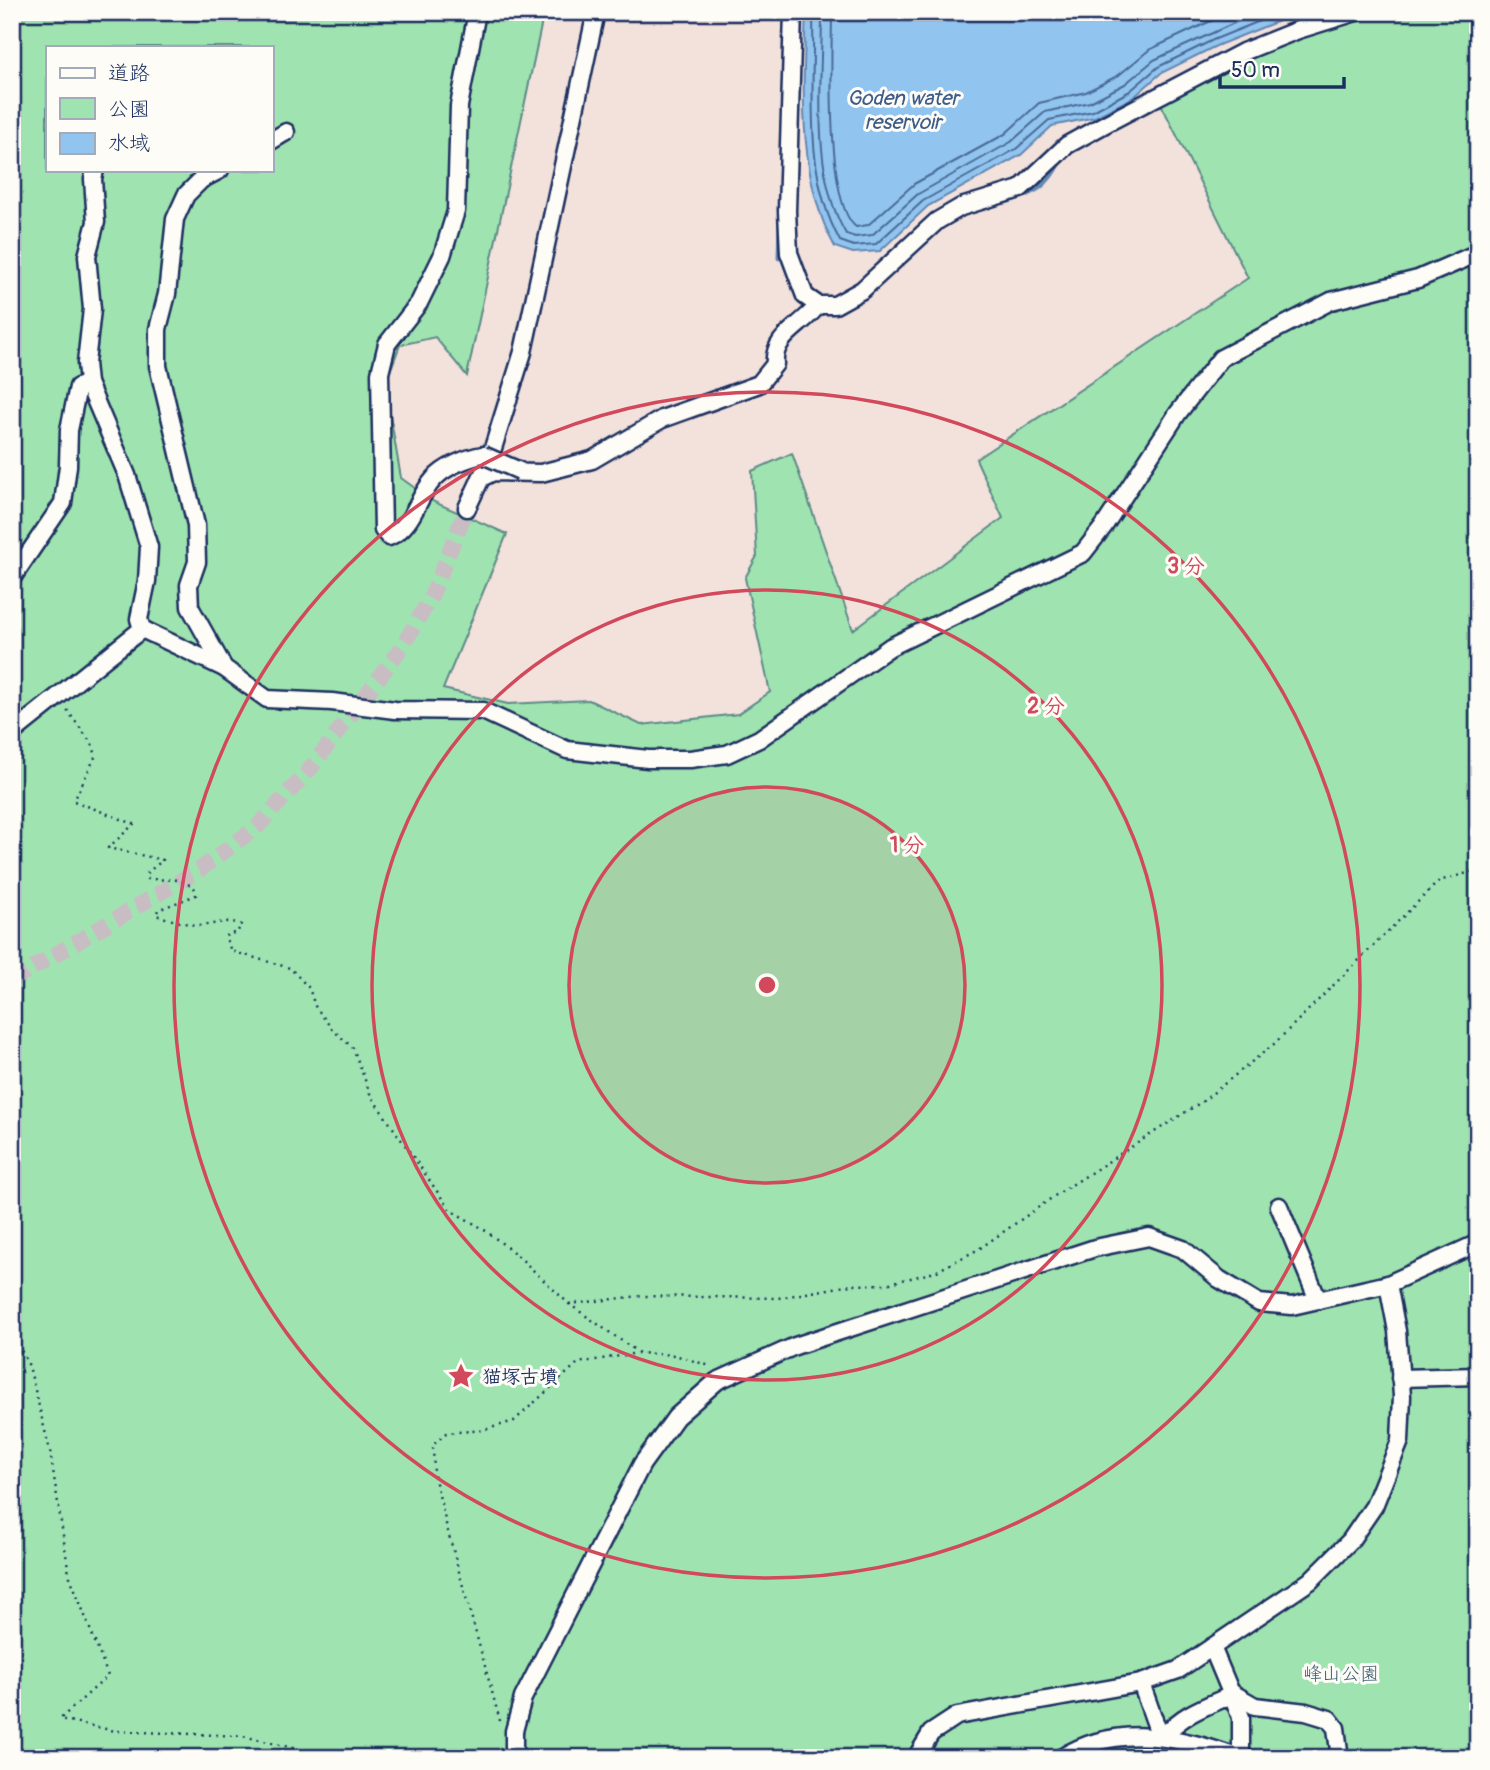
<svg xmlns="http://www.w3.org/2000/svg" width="1490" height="1770" font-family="Pangolin,'Klee One',sans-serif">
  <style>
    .green { fill: #9fe4b0; stroke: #5d8a87; stroke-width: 2; fill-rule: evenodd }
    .water { fill: #91c4ee; stroke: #6288b4; stroke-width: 2 }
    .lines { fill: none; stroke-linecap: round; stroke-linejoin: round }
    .shore { stroke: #4a6b98; stroke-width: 2 }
    .stream { stroke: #6288b4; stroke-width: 5 }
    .minor-tunnel { stroke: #c8bdc3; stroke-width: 16; stroke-dasharray: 16 8; stroke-linecap: butt }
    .minor-casing { stroke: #1b2f5e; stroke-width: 21 }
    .path { stroke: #1b2f5e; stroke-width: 2.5; stroke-dasharray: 2 5; stroke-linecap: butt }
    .minor { stroke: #fdfcf7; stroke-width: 16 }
    .minor-bridge-casing { stroke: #1b2f5e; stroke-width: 21; stroke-linecap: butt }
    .minor-bridge { stroke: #fdfcf7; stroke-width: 16 }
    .ring { fill: none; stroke: #d1495b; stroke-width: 3.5 }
    .labels { text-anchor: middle; stroke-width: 6; stroke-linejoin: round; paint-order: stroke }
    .poi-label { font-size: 19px; font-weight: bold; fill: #1b2f5e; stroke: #fdfcf7; text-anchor: start }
    .park-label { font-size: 19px; fill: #3c5c72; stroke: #fdfcf7 }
    .water-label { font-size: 21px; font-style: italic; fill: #3e5c89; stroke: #fdfcf7 }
    .centre { fill: #d1495b; stroke: #fdfcf7; stroke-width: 3.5 }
    .ring-label { font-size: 21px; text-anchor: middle; font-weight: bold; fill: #d1495b; stroke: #fdfcf7; stroke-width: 6; stroke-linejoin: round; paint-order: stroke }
  </style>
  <rect width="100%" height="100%" fill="#f3e1dc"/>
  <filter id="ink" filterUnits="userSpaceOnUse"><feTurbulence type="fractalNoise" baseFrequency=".0143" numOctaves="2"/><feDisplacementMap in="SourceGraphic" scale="14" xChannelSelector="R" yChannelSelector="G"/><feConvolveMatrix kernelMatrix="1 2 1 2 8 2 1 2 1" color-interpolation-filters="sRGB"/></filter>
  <g filter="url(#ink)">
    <path class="green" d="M12,12H544L467,376L435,337L400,345L385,385L401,478L434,502L507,534L443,689L508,704L589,700L641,725L738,714L770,692L745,578L757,556L752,471L792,453L853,630L1003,518L976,459L1248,278L1161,104L1273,48L1382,12H1478V1758H12ZM47,47H271V170H47Z"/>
    <path class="water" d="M1301,12L1216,46L1161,73L1134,97L1095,117L1052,126L1021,155L928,206L880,251L853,253L835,247C797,178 803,89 806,12Z"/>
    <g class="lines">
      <g class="shore">
        <path d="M813,12C815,87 802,172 840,241L854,246L876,244L923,201L1016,149L1049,120L1093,111L1130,91L1158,67L1213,40L1282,12"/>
        <path d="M822,12C822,80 810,173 846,234L855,237L872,235L918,194L1011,142L1045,112L1090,102L1125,84L1154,60L1258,12"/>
        <path d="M832,12C832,52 825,204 856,227L868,225L914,184L1005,134L1039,103L1086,92L1119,75L1149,50L1230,12"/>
      </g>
      <g class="stream">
        <polyline points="1355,18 1389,12"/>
        <path d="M1005,202C1035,193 1047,188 1061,159"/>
        <polyline points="779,258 780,222"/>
      </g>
      <polyline class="minor-tunnel" points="12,980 202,868 258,826 310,769 402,647 431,597 467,508"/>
      <g class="minor-casing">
        <g id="minor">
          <path d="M477,12L459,106L456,211L442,256L419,303L387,344L380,373L383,530L389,537C414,526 416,499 433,480C444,467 466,458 483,455"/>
          <polyline points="793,12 787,211 789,253 805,296 818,305 835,305 862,290 937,221 961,207 1020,189 1067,145 1107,123 1243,52 1298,30 1356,12"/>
          <polyline points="271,141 286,132"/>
          <polyline points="220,170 201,180 186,195 175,219 167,294 158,329 158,366 196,525 197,562 189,585 190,607 224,668 267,699 332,702 395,710 483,711 567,750 648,759 690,759 727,754 759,739 890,647 1083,553 1104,526 1178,413 1221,358 1331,301 1418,279 1478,253"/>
          <path d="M481,478L493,472L541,473L592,460L662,419L759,384L775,364C772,336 803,326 818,305"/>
          <polyline points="467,508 489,461 523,352 596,12"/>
          <polyline points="12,578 63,503 68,466 69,430 78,387 88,383"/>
          <polyline points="142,629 222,667"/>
          <polyline points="12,733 142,629 139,619 147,581 149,547 127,475 88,383 86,363 92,309 87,256 96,222 93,179 95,170"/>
          <polyline points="1279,1206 1318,1300"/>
          <polyline points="1400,1378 1478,1376"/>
          <polyline points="1212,1647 1241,1717 1241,1758"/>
          <polyline points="1141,1683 1157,1728 1156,1735"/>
          <path d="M1164,1736C1183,1713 1207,1706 1234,1694L1255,1706L1306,1712L1329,1719L1336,1728L1340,1758"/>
          <polyline points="514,1758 514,1731 523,1698 642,1464 676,1417 717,1381 795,1346 1095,1248 1149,1237 1183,1249 1219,1279 1259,1303 1292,1306 1388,1284 1478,1243"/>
          <polyline points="916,1758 931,1733 957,1716 1141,1683 1178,1670 1310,1581 1350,1541 1374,1506 1400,1441 1402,1396 1397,1331 1388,1284"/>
          <path d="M1061,1758C1116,1723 1181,1736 1239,1758"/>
        </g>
      </g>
      <g class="path">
        <path d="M67,710L92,744L96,755L74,801L134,824L108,848L163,860L148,872L147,879L179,880L194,887L196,895L158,910L156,915C169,919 184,924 197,925C213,927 225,917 242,925L237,932L225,936L231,951L290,968L309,988L315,1006L332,1029L353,1048L371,1096L450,1210L482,1228L517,1255L569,1304L639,1353L675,1355L710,1366"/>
        <polyline points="569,1304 641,1296 778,1298 851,1285 886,1284 935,1272 979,1249 1056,1195 1203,1101 1274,1044 1439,881 1478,870"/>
        <polyline points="12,1332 29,1366 50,1451 69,1574 108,1676 60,1719 115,1731 243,1736 334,1758"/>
        <polyline points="500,1721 447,1528 434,1475 433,1445 446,1433 484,1430 514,1421 578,1363 638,1353"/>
      </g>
      <use href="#minor" class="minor"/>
      <g class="minor-bridge-casing">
        <polyline id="minor-bridge" points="483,455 520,471"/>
      </g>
      <use href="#minor-bridge" class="minor-bridge"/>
    </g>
  </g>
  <circle cx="767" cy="985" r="198" fill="#d1495b" fill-opacity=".12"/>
  <g class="ring">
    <circle cx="767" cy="985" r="198"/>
    <circle cx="767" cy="985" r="395"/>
    <circle cx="767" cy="985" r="593"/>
  </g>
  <defs>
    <g id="sight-bare" transform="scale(2.1)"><path d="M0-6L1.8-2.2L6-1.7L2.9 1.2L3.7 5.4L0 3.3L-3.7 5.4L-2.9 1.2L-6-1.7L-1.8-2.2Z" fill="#d1495b" stroke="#fdfcf7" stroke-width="2.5" paint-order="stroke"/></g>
  </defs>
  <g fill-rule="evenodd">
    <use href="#sight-bare" x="461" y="1376"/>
  </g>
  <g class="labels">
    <g class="poi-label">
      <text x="482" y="1383">猫塚古墳</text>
    </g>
    <g class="park-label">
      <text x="1341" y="1680">峰山公園</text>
    </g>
    <g class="water-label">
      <text x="903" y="105">Goden water<tspan x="903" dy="24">reservoir</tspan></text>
    </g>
  </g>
  <circle cx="767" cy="985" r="10" class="centre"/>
  <g class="ring-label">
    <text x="1186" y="573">3 分</text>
    <text x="1046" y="713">2 分</text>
    <text x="907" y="852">1 分</text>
  </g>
  <rect width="1490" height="1770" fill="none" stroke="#fdfcf7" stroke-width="42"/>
  <rect x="21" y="21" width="1448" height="1728" fill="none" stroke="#1b2f5e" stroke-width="2.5" filter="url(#ink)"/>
  <rect x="46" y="46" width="228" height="126" fill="#fdfcf7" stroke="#a3aaba" stroke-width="2"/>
  <rect x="60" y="68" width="35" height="10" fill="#fdfcf7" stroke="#a3aaba" stroke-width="2"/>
  <text x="108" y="80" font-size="21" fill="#1b2f5e">道路</text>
  <rect x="60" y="98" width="35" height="21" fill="#9fe4b0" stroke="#a3aaba" stroke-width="2"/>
  <text x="108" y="116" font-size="21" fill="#1b2f5e">公園</text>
  <rect x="60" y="133" width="35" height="21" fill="#91c4ee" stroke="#a3aaba" stroke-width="2"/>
  <text x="108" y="150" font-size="21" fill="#1b2f5e">水域</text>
  <path d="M1220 77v10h124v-10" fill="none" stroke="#1b2f5e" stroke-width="3.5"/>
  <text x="1231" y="77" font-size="21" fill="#1b2f5e" stroke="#fdfcf7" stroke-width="5" paint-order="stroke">50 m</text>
</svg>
